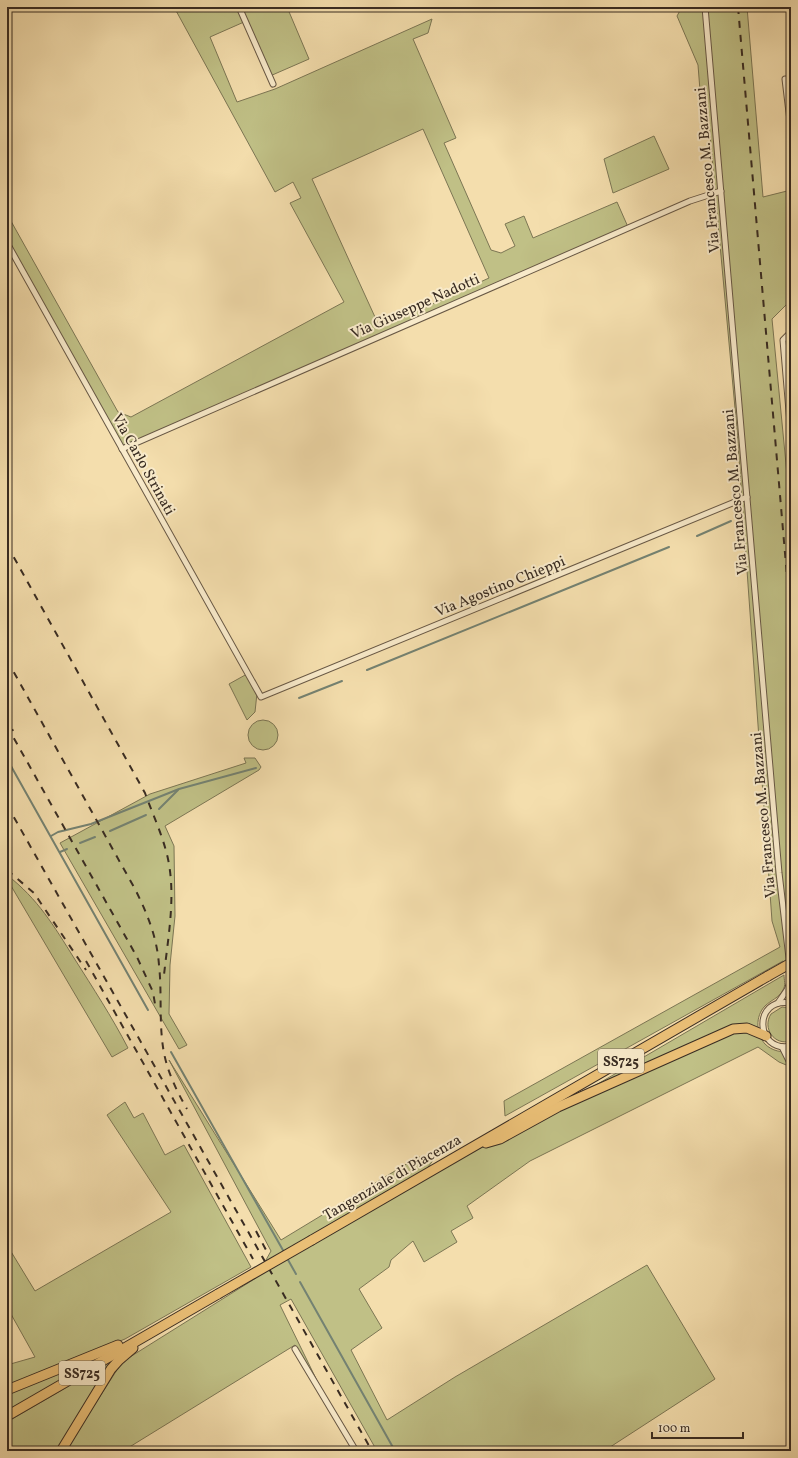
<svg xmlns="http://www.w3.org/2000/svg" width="798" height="1458" font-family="Vollkorn,serif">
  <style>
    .green { fill: #c0c086; stroke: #7c7654; fill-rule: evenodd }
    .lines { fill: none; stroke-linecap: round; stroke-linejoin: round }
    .stream { stroke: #748272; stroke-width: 2 }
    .minor-casing { stroke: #685845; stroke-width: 7 }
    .trunk-casing { stroke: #392c22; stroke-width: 11 }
    .minor { stroke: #f8eaca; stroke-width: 5 }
    .trunk { stroke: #eabf76; stroke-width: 9 }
    .rail { stroke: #392c22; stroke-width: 2; stroke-dasharray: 7 7; stroke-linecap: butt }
    .trunk-bridge-casing { stroke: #392c22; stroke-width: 11; stroke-linecap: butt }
    .trunk-bridge { stroke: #eabf76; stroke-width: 9 }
    .labels { text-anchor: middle; stroke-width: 4; stroke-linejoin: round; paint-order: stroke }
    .shield { fill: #f8eaca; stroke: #726554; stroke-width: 1 }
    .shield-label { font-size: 14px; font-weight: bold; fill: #392c22 }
    .street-label { font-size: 15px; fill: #392c22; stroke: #f8eaca }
  </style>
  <rect width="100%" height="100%" fill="#f4dead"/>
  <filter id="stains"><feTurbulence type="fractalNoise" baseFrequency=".005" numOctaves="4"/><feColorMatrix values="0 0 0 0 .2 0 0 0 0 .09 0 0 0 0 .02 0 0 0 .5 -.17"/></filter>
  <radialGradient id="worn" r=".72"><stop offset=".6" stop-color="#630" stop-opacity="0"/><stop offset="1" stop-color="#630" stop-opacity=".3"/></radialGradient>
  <g class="green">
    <path d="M174,7H287L309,59L270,76L244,22L210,37L237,102L275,89L432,19L428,33L413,39L456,138L444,143L491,250L501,253L515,246L505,224L524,216L533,238L617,202L628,227L121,449L7,242V214L118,412L131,417L344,302L290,203L301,198L293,182L275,192ZM423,129L489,278L380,328L312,179Z"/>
    <polygon points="682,7 747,7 763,197 791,190 791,300 772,319 791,516 791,980 783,961 505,1116 504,1101 780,947 772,921 737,430 708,114 702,116 698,65 677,16"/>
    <polygon points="654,136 669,169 613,193 604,159"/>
    <polygon points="247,674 257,693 255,712 247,720 229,684"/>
    <circle cx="263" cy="735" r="15"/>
    <polygon points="244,758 255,758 261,767 259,770 165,826 174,846 175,916 170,965 169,1014 187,1045 179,1049 60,843 150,794 246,763"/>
    <path d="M7,875C38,899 54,926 74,958C93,988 112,1017 128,1048L112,1057L7,879Z"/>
    <path d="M784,975C784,980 786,985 783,990C779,998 771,1000 765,1006C755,1016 756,1034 765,1044C772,1051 782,1053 791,1051V1067L779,1062L758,1047L530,1161L467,1206L473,1218L451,1231L457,1242L424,1262L413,1241L391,1260L389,1267L359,1289L382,1328L351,1350L387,1420L455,1377L647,1265L715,1379L604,1451H377L291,1299L280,1305L326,1399L295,1345L123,1451H101L96,1446L90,1451H65L122,1362L256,1278L271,1251L169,1060L281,1240L418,1157L434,1159L416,1183L596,1085Z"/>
    <path d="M782,1007L791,1008V1041C774,1046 762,1028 771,1014Z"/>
    <polygon points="125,1102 134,1118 143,1113 165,1155 184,1145 251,1267 125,1339 7,1387 7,1365 35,1357 7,1307 7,1245 35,1291 171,1212 107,1115"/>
    <polygon points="95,1359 95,1360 7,1411 7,1394"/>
    <polygon points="110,1362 57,1451 7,1451 7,1422"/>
  </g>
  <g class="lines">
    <g class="stream">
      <polyline points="697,536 731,521"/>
      <polyline points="367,670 669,547"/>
      <polyline points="299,698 342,681"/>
      <polyline points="7,759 148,1010"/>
      <polyline points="159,809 178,790"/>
      <polyline points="110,831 146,815"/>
      <polyline points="51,836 58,832 91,824 179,789 256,768"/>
      <polyline points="80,843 95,837"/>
      <polyline points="60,852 67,849"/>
      <polyline points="171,1052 284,1252"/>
      <polyline points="287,1258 296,1274"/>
      <polyline points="300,1282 395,1451"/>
    </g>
    <g class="minor-casing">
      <g id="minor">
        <polyline points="239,7 273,84"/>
        <polyline points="705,7 779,873 791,975"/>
        <polyline points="791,79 785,79 791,129"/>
        <polyline points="7,243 261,697 747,497"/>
        <polyline points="791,332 783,340 791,435"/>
        <polyline points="122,449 690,201 721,191"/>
        <polyline points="778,1003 787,990 791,980"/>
        <path d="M791,1003C752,996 755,1054 791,1046"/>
        <polyline points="782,1047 791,1065"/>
        <polyline points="295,1349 356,1451"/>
      </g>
    </g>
    <g class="trunk-casing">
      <g id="trunk">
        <polyline points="486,1143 500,1139 558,1107 733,1029 747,1028 766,1036"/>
        <polyline points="312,1240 768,976"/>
        <polyline points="7,1390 118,1345"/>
        <polyline points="7,1416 218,1294"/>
        <polyline points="61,1451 111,1369 119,1360 133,1348"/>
      </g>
    </g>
    <use href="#minor" class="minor"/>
    <use href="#trunk" class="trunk"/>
    <g class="rail">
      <polyline points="738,7 791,623"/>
      <path d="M7,545L145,793C153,815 163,836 168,859C176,897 168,937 164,975"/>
      <path d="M7,660L135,889C147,913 157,937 159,965C162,992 159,1020 163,1047C166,1069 176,1090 187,1109"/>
      <polyline points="7,716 13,731"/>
      <polyline points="7,726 137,957 153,992 156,1010"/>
      <polyline points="7,805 372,1451"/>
      <polyline points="7,870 34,893 86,970"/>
      <polyline points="86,961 253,1259"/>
      <polyline points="256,1231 266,1250"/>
    </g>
    <g class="trunk-bridge-casing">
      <g id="trunk-bridge">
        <polyline points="768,976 791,963"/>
        <polyline points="218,1294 312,1240"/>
      </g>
    </g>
    <use href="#trunk-bridge" class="trunk-bridge"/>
  </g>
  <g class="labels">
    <g class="shield">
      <rect x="598" y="1049" width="46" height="24" rx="3"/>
      <rect x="59" y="1361" width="46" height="24" rx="3"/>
    </g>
    <g class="shield-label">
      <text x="621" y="1066">SS725</text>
      <text x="82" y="1378">SS725</text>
    </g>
    <g class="street-label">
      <text transform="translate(707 170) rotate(-95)" y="5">Via Francesco M. Bazzani</text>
      <text transform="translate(415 306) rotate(-24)" y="5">Via Giuseppe Nadotti</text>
      <text transform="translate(144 464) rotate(61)" y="5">Via Carlo Strinati</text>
      <text transform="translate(735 492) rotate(-95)" y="5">Via Francesco M. Bazzani</text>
      <text transform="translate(500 586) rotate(-22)" y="5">Via Agostino Chieppi</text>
      <text transform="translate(763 815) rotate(-95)" y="5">Via Francesco M. Bazzani</text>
      <text transform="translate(392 1177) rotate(-30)" y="5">Tangenziale di Piacenza</text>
    </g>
  </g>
  <rect width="798" height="1458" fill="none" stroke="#f4dead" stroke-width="24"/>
  <rect x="8" y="8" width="782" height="1442" fill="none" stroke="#392c22" stroke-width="2"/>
  <rect x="12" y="12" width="774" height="1434" fill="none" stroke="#392c22"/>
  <path d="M652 1432v6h91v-6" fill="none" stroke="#392c22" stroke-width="2"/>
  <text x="658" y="1432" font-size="12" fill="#392c22" stroke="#f8eaca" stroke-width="3" paint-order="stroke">100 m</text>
  <rect width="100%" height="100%" filter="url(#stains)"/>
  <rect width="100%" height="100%" fill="url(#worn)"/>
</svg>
